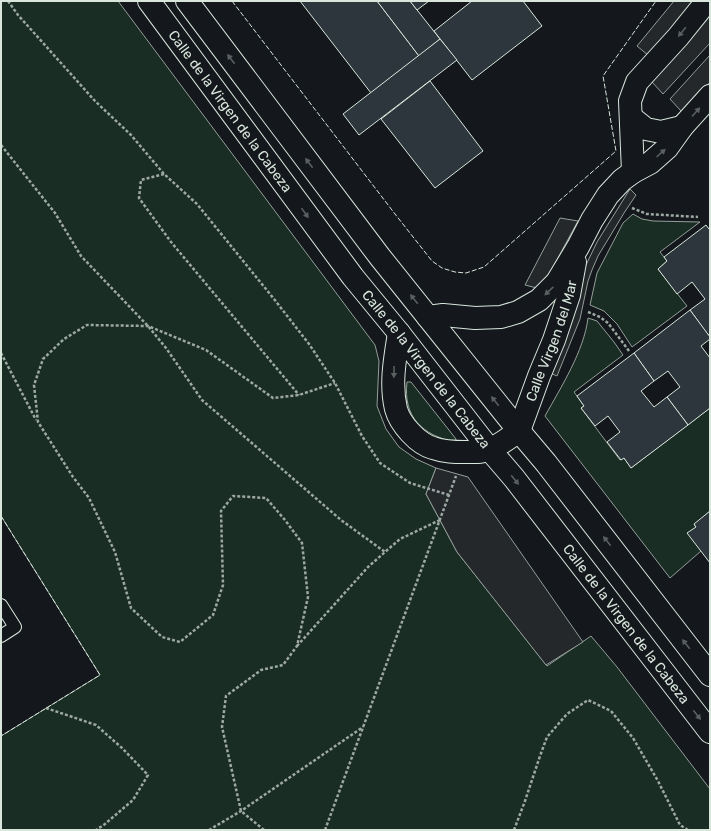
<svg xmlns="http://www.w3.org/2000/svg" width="711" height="831" font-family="Rubik,sans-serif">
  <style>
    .green { fill: #1a2d24; stroke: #939e99 }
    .parking { fill: #24282b; stroke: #939e99 }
    .building { fill: #2c363c; stroke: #d8e6dc }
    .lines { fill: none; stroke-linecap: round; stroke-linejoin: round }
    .lane-casing { stroke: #d8e6dc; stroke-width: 14 }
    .street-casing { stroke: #d8e6dc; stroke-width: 24 }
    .secondary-casing { stroke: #d8e6dc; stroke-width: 24 }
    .path { stroke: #9da8a2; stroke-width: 2.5; stroke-dasharray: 3 2; stroke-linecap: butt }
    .lane { stroke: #14181c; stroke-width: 12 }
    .street { stroke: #14181c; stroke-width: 22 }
    .secondary { stroke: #14181c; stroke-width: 22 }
    .fence { stroke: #d8e6dc; stroke-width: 1; stroke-dasharray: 5 2; stroke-linecap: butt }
    .oneway { fill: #59605f }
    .labels { text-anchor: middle; stroke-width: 3; stroke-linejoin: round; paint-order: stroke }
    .street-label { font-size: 14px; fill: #d8e6dc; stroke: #14181c }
  </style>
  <rect width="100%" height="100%" fill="#14181c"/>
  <g class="green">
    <polygon points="1,1 118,1 375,345 379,361 377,406 386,429 399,447 416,459 436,468 426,494 457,552 547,666 591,636 617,667 710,789 710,830 1,830 1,736 100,675 1,516"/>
    <polygon points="633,214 642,219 653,221 700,222 660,252 667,261 658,269 687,306 632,347 617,324 604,311 590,305 597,273 623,223"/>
    <path d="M588,318L597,321L614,342L623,355L574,392L584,406L581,408L620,460L624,458L631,468L710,408V511L694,525L696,527L701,551L670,578L545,416C561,387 584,351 588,318Z"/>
    <path d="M407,382H411L456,439L455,442C422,435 403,417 407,382Z"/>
  </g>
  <g class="parking">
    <polygon points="674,1 694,1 649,56 637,46"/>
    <polygon points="710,15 710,43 663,94 652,82 686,44"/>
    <polygon points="710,55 710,82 682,112 670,99"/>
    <polygon points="630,189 636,195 624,213 598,256 592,270 588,281 580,319 557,376 550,373 585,267 597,242"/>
    <polygon points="560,218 578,221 541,289 525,285"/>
    <polygon points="436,468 468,477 583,642 546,665 457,552 426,494"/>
  </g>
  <g class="building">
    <polygon points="300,1 377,1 419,56 371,93"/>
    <polygon points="377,1 410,1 440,39 419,56"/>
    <polygon points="410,1 429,1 417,10"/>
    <polygon points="472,1 523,1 542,26 472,80 434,31"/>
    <polygon points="440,39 457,60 359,135 343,114"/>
    <polygon points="430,81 483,151 435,188 381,119"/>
    <polygon points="706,225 709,229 710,229 710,334 708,335 690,310 705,299 692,282 677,294 658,269 667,261 664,257"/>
    <polygon points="690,310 710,337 710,339 701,346 710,358 710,408 688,425 667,397 680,387 668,371 654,381 634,353"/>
    <polygon points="634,353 654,381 641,391 654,407 667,397 688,425 631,468 624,458 621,460 607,442 620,432 608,416 595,426 581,408 584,406 577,396"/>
    <polygon points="710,511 710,563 687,533 696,527 694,524"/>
  </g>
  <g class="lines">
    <g class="lane-casing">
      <polyline id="lane" points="1,605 15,627 1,636"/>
    </g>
    <g class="street-casing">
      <g id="street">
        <polyline points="631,117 646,129 661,132 682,127"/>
        <polyline points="633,172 630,101 637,82 678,37 707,1"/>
        <polyline points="428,317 443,315 475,318 501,317 518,312 539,300 557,282 578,247 592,220 608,195 622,180 633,172 650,163 667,148 682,127 710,96"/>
        <path id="s1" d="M519,431L539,376L554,340L569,295L575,262"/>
      </g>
    </g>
    <g class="secondary-casing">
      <g id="secondary">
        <path id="s2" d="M149,1L353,277L399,333L490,450L514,478L710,732"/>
        <polyline points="187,1 380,257 519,431 546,463 710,675"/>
        <path d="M399,333C395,358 390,384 396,409C400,424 418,444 433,448C444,452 455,452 466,452C474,452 483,453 490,449C499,446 510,437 519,431"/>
      </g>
    </g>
    <g class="path">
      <polyline points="8,1 18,15 95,101 131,135 164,174 197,204 274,299 309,344 335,383 362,436 380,463 410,483 449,495"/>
      <polyline points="1,145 55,213 81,256 148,326 166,348 202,400 341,520 385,552"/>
      <polyline points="164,174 141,180 139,198 171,242 299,395"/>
      <polyline points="632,208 647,214 698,217"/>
      <polyline points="588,312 600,317 608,323 629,351"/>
      <polyline points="1,353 36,420"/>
      <polyline points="297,646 368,567 385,552 400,539 440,520"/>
      <polyline points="46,708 96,725 122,748 148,775 133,800 105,824 96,830"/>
      <polyline points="209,830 241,811 363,727"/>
      <polyline points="264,830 241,811 222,727 226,696 261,670 283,665 297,646 308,597 302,543 285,520 266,498 233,496 221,511 223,585 213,615 180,642 162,637 131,608 115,552 89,498 73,477 38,422 34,385 43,359 64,339 87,325 148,326 206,350 273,398 299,395 335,383"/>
      <polyline points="325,830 456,476"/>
      <polyline points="514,830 525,801 540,756 547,737 567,714 588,700 611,711 633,738 658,781 680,825 688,830"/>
    </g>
    <use href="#lane" class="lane"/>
    <use href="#street" class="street"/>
    <use href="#secondary" class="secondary"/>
    <g class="fence">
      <polyline points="232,1 395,214 432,261 442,268 455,272 466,273 484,267 616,151 603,76 656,1"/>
      <polyline points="1,516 100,675 1,736"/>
    </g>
  </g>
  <defs><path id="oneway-solid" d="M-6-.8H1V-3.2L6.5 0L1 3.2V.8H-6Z"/></defs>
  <g class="oneway">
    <use href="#oneway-solid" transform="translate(682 32) rotate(129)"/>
    <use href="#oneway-solid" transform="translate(231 59) rotate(-127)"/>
    <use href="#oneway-solid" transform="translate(696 112) rotate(-48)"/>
    <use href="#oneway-solid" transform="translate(661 153) rotate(-42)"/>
    <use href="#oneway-solid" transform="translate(309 163) rotate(-127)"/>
    <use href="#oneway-solid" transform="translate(305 213) rotate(54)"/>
    <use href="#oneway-solid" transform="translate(549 291) rotate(137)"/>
    <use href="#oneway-solid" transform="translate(414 299) rotate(-129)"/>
    <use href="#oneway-solid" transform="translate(394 372) rotate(91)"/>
    <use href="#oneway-solid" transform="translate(495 401) rotate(-128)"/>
    <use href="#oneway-solid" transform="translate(515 480) rotate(51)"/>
    <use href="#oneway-solid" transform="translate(607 541) rotate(-128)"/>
    <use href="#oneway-solid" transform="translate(686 644) rotate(-128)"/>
    <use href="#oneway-solid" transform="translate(697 715) rotate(52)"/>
  </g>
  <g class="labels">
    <g class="street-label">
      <text dy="5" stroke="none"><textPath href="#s2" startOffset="137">Calle de la Virgen de la Cabeza</textPath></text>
      <text dy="5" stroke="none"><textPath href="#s1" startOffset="96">Calle Virgen del Mar</textPath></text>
      <text dy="5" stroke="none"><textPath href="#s2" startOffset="461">Calle de la Virgen de la Cabeza</textPath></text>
      <text dy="5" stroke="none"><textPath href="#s2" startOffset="785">Calle de la Virgen de la Cabeza</textPath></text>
    </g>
  </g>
  <rect width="711" height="831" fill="none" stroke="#d8e6dc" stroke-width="4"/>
</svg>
